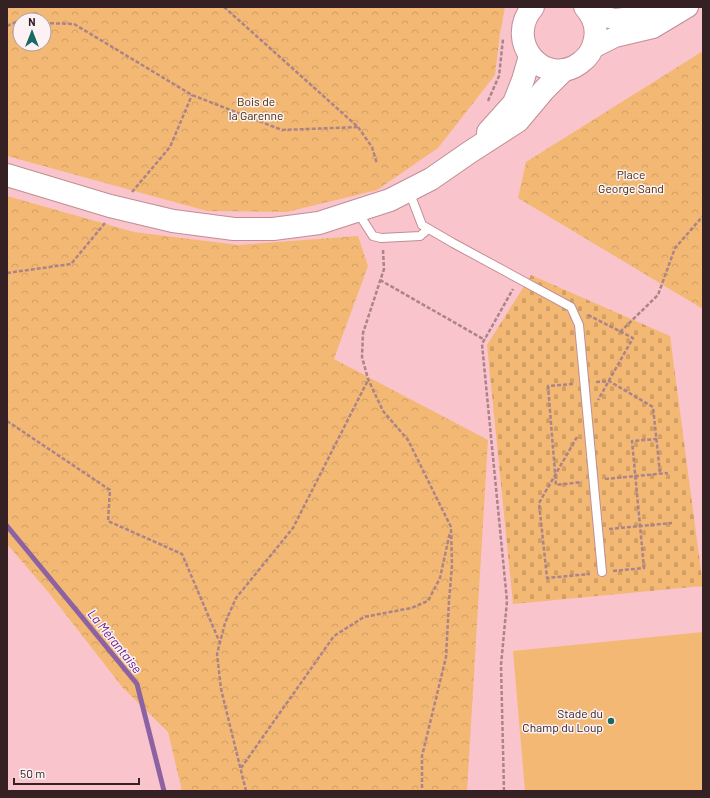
<svg xmlns="http://www.w3.org/2000/svg" width="710" height="798" font-family="Barlow,sans-serif">
  <style>
    .forest { fill: url(#forest-crowns); fill-rule: evenodd }
    .cemetery { fill: url(#cemetery-stones) }
    .pitch { fill: #f3b974 }
    .lines { fill: none; stroke-linecap: round; stroke-linejoin: round }
    .stream { stroke: #8c62a2; stroke-width: 5 }
    .service-casing { stroke: #c08e95; stroke-width: 10 }
    .tertiary-casing { stroke: #c08e95; stroke-width: 22 }
    .secondary-casing { stroke: #c08e95; stroke-width: 24 }
    .path { stroke: #ab8389; stroke-width: 2.5; stroke-dasharray: 4 2; stroke-linecap: butt }
    .service { stroke: #fff; stroke-width: 8 }
    .tertiary { stroke: #fff; stroke-width: 20 }
    .secondary { stroke: #fff; stroke-width: 22 }
    .poi-dot { fill: #1a6763; stroke: #fdf2f3; stroke-width: 1.5 }
    .labels { text-anchor: middle; stroke-width: 3; stroke-linejoin: round; paint-order: stroke }
    .park-label { font-size: 12px; fill: #452800; stroke: #fdf2f3 }
    .poi-label { font-size: 12px; fill: #352124; stroke: #fdf2f3; text-anchor: end }
    .water-label { font-size: 13px; font-style: italic; fill: #66238d; stroke: #fdf2f3 }
  </style>
  <defs>
    <pattern id="forest-crowns" width="20" height="18" patternUnits="userSpaceOnUse"><rect width="20" height="18" fill="#f3b974"/><path d="M2 6a3 3 0 1 1 6 0M12 15a3 3 0 1 1 6 0" fill="none" stroke="#d19f64"/></pattern>
    <pattern id="cemetery-stones" width="16" height="16" patternUnits="userSpaceOnUse"><rect width="16" height="16" fill="#f3b974"/><path d="M2 7V4a2 2 0 0 1 4 0v3zM10 15v-3a2 2 0 0 1 4 0v3z" fill="#d19f64"/></pattern>
  </defs>
  <rect width="100%" height="100%" fill="#f9c4cb"/>
  <g class="forest">
    <path d="M7,7H505L500,34L495,75L438,148L377,190L287,212L207,211L7,156ZM20,20H44V44H20Z"/>
    <polygon points="703,51 703,309 518,198 526,162"/>
    <polygon points="7,196 134,232 238,245 358,236 368,266 334,359 488,440 467,791 182,791 168,732 123,688 49,593 7,544"/>
  </g>
  <polygon class="cemetery" points="531,275 670,336 703,586 513,604 487,345"/>
  <polygon class="pitch" points="703,632 703,791 525,791 513,651"/>
  <g class="lines">
    <polyline class="stream" points="7,526 137,684 164,791"/>
    <g class="service-casing">
      <g id="service">
        <polyline points="409,191 422,225 453,243 571,307 579,325 602,572"/>
        <polyline points="357,211 373,236 381,238 420,236 428,229"/>
      </g>
    </g>
    <g class="tertiary-casing">
      <g id="tertiary">
        <polyline points="591,13 614,19 666,14"/>
        <polyline points="593,48 615,37 653,28 688,7"/>
      </g>
    </g>
    <g class="secondary-casing">
      <g id="secondary">
        <path d="M533,7C503,42 545,89 580,63C587,58 592,52 594,43C598,30 595,18 585,7"/>
        <polyline points="488,132 514,103 523,80 530,56"/>
        <polyline points="7,175 110,206 173,221 234,229 273,229 319,223 390,200 431,179 470,152 518,121 544,90 564,70"/>
      </g>
    </g>
    <g class="path">
      <polyline points="224,7 358,127 372,147 377,164"/>
      <polyline points="44,23 74,24 192,95 282,130 358,127"/>
      <polyline points="7,26 16,22 20,22"/>
      <polyline points="488,101 499,76 503,39"/>
      <polyline points="132,192 170,147 192,95"/>
      <polyline points="383,250 384,269 363,333 362,357 368,379 383,411 408,440 451,527 452,565 449,601 446,657 422,756 422,791"/>
      <polyline points="7,273 71,264 105,223"/>
      <polyline points="380,280 485,340"/>
      <polyline points="588,315 633,338 598,400"/>
      <polyline points="620,332 658,295 675,248 703,216"/>
      <polyline points="596,382 609,381 653,407 660,473"/>
      <polyline points="573,384 548,386 556,485 582,482"/>
      <polyline points="7,421 110,490 108,521 182,554 220,643"/>
      <polyline points="577,437 539,503 547,578 590,574"/>
      <polyline points="605,479 668,473"/>
      <polyline points="609,529 672,523"/>
      <polyline points="613,571 644,568 632,441 657,439"/>
      <polyline points="241,768 334,636 364,617 411,608 428,601 440,578 450,532"/>
      <polyline points="246,791 221,689 217,654 225,623 236,598 293,528 368,380"/>
      <polyline points="504,791 501,665 507,601 482,344 513,289"/>
    </g>
    <use href="#service" class="service"/>
    <use href="#tertiary" class="tertiary"/>
    <use href="#secondary" class="secondary"/>
  </g>
  <circle class="poi-dot" cx="611" cy="721" r="4"/>
  <g class="labels">
    <g class="park-label">
      <text x="256" y="106">Bois de<tspan x="256" dy="14">la Garenne</tspan></text>
      <text x="631" y="179">Place<tspan x="631" dy="14">George Sand</tspan></text>
    </g>
    <g class="poi-label">
      <text x="603" y="718">Stade du<tspan x="603" dy="14">Champ du Loup</tspan></text>
    </g>
    <g class="water-label">
      <text transform="translate(115 641) rotate(51)" y="5">La Mérantaise</text>
    </g>
  </g>
  <rect width="710" height="798" fill="none" stroke="#352124" stroke-width="16"/>
  <g transform="translate(32 32)"><circle r="19" fill="#fdf2f3" stroke="#ad9ea0"/>
  <path d="M0-3L7 15L0 10L-7 15Z" fill="#1a6763"/>
  <text y="-6" font-size="11" font-weight="bold" text-anchor="middle" fill="#352124">N</text>
  </g>
  <path d="M14 778v6h125v-6" fill="none" stroke="#352124" stroke-width="2"/>
  <text x="20" y="778" font-size="12" fill="#352124" stroke="#fdf2f3" stroke-width="3" paint-order="stroke">50 m</text>
</svg>
